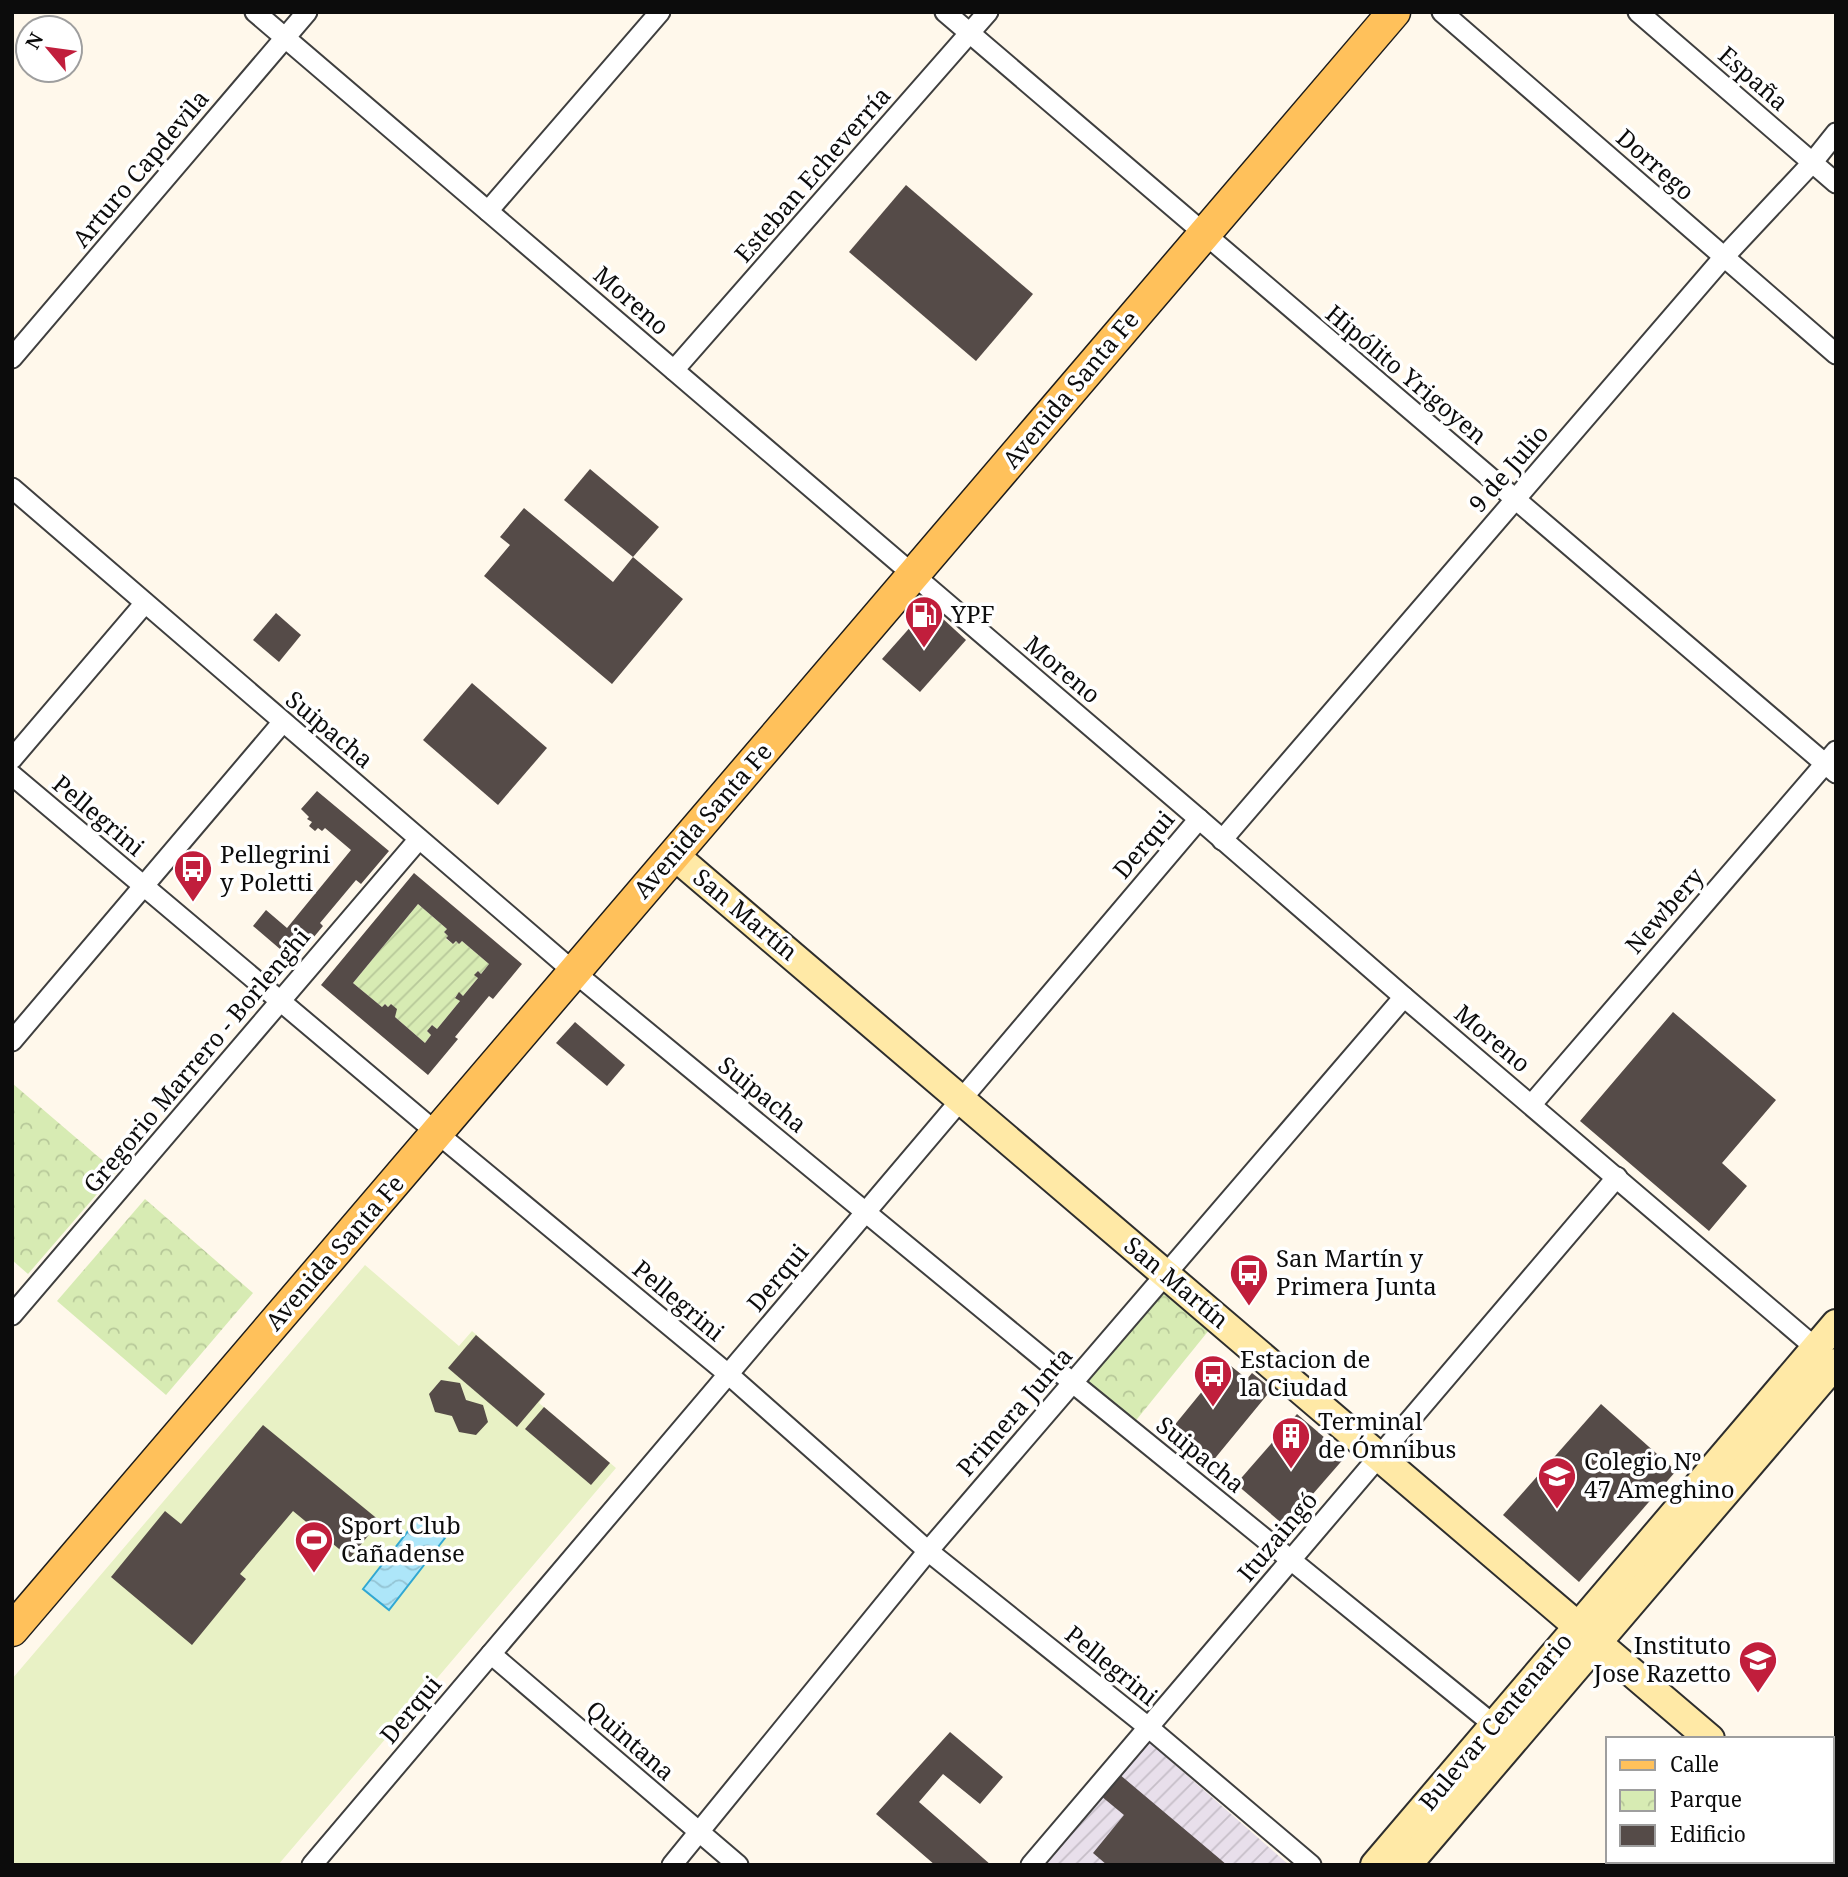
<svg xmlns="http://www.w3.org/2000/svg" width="1848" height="1877" font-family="'Noto Serif',serif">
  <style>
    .industrial { fill: url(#industrial-furrows) }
    .park { fill: url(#park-crowns) }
    .garden { fill: url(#garden-furrows) }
    .pitch { fill: #e8f1c5 }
    .water { fill: url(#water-waves); stroke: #31a8d3; stroke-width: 2 }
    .building { fill: #554b48; fill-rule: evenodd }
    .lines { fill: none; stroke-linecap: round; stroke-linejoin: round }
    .street-casing { stroke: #3f3f3f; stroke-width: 23 }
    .secondary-casing { stroke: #2e2e2e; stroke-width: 32 }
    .primary-casing { stroke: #1d1d1d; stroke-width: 35 }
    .street { stroke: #fff; stroke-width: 19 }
    .secondary { stroke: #ffe9a6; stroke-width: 28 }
    .primary { stroke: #ffc15b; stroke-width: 32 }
    .labels { text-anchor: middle; stroke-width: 7; stroke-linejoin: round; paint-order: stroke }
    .street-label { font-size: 24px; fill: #0c0c0c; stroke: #fff }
    .poi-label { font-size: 24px; fill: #0c0c0c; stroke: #fff; text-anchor: start }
  </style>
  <defs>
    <pattern id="industrial-furrows" width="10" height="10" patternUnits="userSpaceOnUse" patternTransform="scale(1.75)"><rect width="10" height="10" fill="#e8dfeb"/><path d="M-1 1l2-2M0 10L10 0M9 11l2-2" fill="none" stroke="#c6bec8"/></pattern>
    <pattern id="park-crowns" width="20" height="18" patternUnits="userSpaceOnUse" patternTransform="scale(1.75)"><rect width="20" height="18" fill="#d7ebb3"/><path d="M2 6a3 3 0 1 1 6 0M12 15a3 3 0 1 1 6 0" fill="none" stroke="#b7c899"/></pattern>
    <pattern id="garden-furrows" width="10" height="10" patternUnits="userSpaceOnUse" patternTransform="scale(1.75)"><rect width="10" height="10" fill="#d7ebb3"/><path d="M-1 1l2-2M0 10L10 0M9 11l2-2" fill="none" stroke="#b7c899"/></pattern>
    <pattern id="water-waves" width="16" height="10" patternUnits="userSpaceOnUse" patternTransform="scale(1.75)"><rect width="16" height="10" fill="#ade6f9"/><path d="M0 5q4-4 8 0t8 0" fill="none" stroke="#94c4d4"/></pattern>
  </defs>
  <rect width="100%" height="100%" fill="#fff8eb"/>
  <polygon class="industrial" points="1149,1742 1289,1865 1043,1865"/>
  <g class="park">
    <polygon points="12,1083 116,1172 28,1274 12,1260"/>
    <polygon points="145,1199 253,1293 166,1395 57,1301"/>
    <polygon points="1165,1274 1218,1319 1129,1429 1073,1383"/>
  </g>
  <polygon class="garden" points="418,904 447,929 444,932 448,936 446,939 453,944 456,941 459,944 462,941 489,964 481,974 478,971 475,975 478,978 463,996 459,993 455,997 460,1001 437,1029 432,1025 427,1031 431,1035 425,1043 395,1017 396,1009 391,1004 388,1007 385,1004 382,1007 353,983"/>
  <polygon class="pitch" points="365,1265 459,1346 472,1331 545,1394 539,1403 616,1468 278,1865 12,1865 12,1679"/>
  <polygon class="water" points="419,1517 445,1538 389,1610 363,1589"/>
  <g class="building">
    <polygon points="906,185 1033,294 976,361 849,252"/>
    <polygon points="590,469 659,527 633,557 564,500"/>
    <polygon points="524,508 613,582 633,557 683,599 612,684 484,576 510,545 500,537"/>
    <polygon points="929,606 966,640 920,692 882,659"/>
    <polygon points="276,613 301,635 279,662 253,640"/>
    <polygon points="472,683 547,748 498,805 423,740"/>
    <polygon points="317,791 389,851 361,884 356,880 320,923 323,926 294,961 253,926 266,910 287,928 351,850 325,828 322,831 318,828 315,831 309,826 312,822 307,819 309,817 301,809"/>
    <path d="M414,873L522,964L493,999L489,996L455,1037L458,1039L428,1075L321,985ZM418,904L447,929L444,932L448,936L446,938L453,944L456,941L459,944L462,941L489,964L481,974L478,971L474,975L478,978L463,996L459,992L455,998L460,1001L437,1029L432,1025L427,1031L431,1035L425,1043L395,1017L397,1009L391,1004L388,1007L385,1004L382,1007L353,983Z"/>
    <polygon points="1673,1012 1776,1100 1722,1163 1747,1186 1709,1231 1580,1121"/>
    <polygon points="575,1022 625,1065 607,1086 556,1043"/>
    <polygon points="476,1335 545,1394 517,1427 448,1368"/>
    <polygon points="1226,1362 1247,1379 1252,1373 1272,1389 1207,1468 1172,1439 1179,1431 1173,1427"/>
    <polygon points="441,1380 460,1383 466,1400 483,1405 488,1422 476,1435 459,1432 452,1416 435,1412 429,1394"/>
    <polygon points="1601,1404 1676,1471 1579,1582 1503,1515"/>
    <polygon points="544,1407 610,1463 591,1485 525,1429"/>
    <polygon points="1297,1414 1346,1456 1285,1526 1236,1484"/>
    <polygon points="263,1425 380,1521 350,1558 293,1511 240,1574 246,1579 192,1645 111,1577 165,1511 181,1524"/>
    <polygon points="950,1732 1003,1777 980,1804 943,1774 919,1802 991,1865 935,1865 876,1814"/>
    <polygon points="1119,1774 1227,1865 1107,1865 1093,1853 1124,1815 1101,1796"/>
  </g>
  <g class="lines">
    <g class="street-casing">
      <g id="street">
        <polyline points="255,12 1199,819 1404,997 1824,1355"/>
        <polyline points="945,12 1836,773"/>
        <polyline points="1442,12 1836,354"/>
        <polyline points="1638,12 1836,183"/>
        <polyline points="488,211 660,12"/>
        <polyline points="12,358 307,12"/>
        <polyline points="674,370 988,12"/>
        <polyline points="12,488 574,972 1073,1383 1494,1725"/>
        <polyline points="12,759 145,603"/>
        <polyline points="12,775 437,1133 728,1374 928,1551 1148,1727 1311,1865"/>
        <polyline points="1222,840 1723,258 1812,163 1836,133"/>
        <polyline points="12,1041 282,723"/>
        <polyline points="1532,1104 1836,751"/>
        <polyline points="12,1315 419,839"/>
        <polyline points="491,1654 738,1865"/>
        <polyline points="312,1865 1199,819"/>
        <polyline points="672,1865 928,1551 1404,997"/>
        <polyline points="1031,1865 1617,1177"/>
      </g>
    </g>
    <g class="secondary-casing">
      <g id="secondary">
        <polyline points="674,855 1710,1739"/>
        <polyline points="1832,1843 1836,1846"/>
        <polyline points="1375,1865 1836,1324"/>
        <polyline points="1407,1865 1836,1363"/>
      </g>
    </g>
    <g class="primary-casing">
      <polyline id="primary" points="12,1630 1394,12"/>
    </g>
    <use href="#street" class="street"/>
    <use href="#secondary" class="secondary"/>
    <use href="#primary" class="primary"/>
  </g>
  <defs>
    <g id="fuel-pin" transform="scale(2.0125)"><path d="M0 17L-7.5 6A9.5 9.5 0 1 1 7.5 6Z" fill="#c11e3c" stroke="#fff"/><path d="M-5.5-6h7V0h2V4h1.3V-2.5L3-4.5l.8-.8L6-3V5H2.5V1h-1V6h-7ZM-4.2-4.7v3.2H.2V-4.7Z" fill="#fff"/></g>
    <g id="bus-pin" transform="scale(2.0125)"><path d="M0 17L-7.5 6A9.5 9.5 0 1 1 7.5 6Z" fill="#c11e3c" stroke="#fff"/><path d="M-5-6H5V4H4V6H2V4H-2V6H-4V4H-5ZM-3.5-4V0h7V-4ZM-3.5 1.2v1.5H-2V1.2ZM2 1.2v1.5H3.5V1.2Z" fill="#fff"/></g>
    <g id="building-pin" transform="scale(2.0125)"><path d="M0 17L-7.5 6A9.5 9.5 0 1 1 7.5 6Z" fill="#c11e3c" stroke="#fff"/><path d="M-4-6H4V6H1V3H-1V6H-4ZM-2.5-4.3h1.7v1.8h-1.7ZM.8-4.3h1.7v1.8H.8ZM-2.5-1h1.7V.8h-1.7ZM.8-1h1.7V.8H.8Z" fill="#fff"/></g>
    <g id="school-pin" transform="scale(2.0125)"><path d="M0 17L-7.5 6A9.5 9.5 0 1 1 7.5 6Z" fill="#c11e3c" stroke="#fff"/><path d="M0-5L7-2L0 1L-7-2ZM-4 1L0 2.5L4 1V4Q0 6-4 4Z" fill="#fff"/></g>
    <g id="stadium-pin" transform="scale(2.0125)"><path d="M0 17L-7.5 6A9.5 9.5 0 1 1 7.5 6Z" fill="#c11e3c" stroke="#fff"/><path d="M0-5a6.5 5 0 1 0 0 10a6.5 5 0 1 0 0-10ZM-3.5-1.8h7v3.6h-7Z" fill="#fff"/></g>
  </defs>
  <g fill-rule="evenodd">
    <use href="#fuel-pin" x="924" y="615"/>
    <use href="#bus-pin" x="193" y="869"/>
    <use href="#bus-pin" x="1249" y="1273"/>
    <use href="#bus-pin" x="1213" y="1374"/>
    <use href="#building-pin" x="1291" y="1436"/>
    <use href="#school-pin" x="1557" y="1476"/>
    <use href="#stadium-pin" x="314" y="1540"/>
    <use href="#school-pin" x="1758" y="1660"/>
  </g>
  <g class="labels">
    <g class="street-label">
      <text transform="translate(1753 79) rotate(41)" y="8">España</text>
      <text transform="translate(1655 165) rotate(41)" y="8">Dorrego</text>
      <text transform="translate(141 169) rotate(-50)" y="8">Arturo Capdevila</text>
      <text transform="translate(813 175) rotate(-49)" y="8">Esteban Echeverría</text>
      <text transform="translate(631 301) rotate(41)" y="8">Moreno</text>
      <text transform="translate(1406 375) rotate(40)" y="8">Hipólito Yrigoyen</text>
      <text transform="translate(1071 390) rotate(-50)" y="8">Avenida Santa Fe</text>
      <text transform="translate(1509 469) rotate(-49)" y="8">9 de Julio</text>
      <text transform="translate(1062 670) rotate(40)" y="8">Moreno</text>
      <text transform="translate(329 730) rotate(40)" y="8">Suipacha</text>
      <text transform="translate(98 816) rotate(40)" y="8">Pellegrini</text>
      <text transform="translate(703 821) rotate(-49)" y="8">Avenida Santa Fe</text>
      <text transform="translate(1144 845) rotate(-50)" y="8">Derqui</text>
      <text transform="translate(1665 911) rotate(-49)" y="8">Newbery</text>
      <text transform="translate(745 915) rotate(40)" y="8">San Martín</text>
      <text transform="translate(1492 1039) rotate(40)" y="8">Moreno</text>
      <text transform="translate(197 1061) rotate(-50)" y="8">Gregorio Marrero - Borlenghi</text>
      <text transform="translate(762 1095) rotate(39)" y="8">Suipacha</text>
      <text transform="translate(335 1253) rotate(-49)" y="8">Avenida Santa Fe</text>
      <text transform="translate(778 1278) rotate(-50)" y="8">Derqui</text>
      <text transform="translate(1176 1283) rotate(40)" y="8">San Martín</text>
      <text transform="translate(678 1301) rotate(40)" y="8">Pellegrini</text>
      <text transform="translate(1015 1412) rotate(-49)" y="8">Primera Junta</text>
      <text transform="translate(1200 1455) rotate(39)" y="8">Suipacha</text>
      <text transform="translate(1278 1537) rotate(-50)" y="8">Ituzaingó</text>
      <text transform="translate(1111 1666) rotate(39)" y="8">Pellegrini</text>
      <text transform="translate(411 1710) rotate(-50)" y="8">Derqui</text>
      <text transform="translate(1496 1722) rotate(-50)" y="8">Bulevar Centenario</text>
      <text transform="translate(630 1741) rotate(41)" y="8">Quintana</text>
    </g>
    <g class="poi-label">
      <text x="951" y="623">YPF</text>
      <text x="220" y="863">Pellegrini<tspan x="220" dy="28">y Poletti</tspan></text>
      <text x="1276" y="1267">San Martín y<tspan x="1276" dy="28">Primera Junta</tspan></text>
      <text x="1240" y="1368">Estacion de<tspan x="1240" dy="28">la Ciudad</tspan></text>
      <text x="1318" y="1430">Terminal<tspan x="1318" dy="28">de Ómnibus</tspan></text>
      <text x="1584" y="1470">Colegio Nº<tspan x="1584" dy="28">47 Ameghino</tspan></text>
      <text x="341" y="1534">Sport Club<tspan x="341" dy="28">Cañadense</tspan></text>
      <text x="1731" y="1654" text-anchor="end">Instituto<tspan x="1731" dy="28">Jose Razetto</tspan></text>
    </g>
  </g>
  <rect width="1848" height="1877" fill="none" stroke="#0c0c0c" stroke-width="28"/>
  <rect x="1606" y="1737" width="228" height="126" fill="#ffffff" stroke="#9e9e9e" stroke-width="2"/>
  <rect x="1620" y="1760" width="35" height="10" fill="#ffc15b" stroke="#9e9e9e" stroke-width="2"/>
  <text x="1670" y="1772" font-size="21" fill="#0c0c0c">Calle</text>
  <rect x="1620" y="1790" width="35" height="21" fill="url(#park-crowns)" stroke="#9e9e9e" stroke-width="2"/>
  <text x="1670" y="1807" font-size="21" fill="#0c0c0c">Parque</text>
  <rect x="1620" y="1825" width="35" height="21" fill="#554b48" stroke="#9e9e9e" stroke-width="2"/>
  <text x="1670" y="1842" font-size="21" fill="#0c0c0c">Edificio</text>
  <g transform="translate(49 49) rotate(299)"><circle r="33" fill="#ffffff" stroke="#9e9e9e" stroke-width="2"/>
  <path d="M0-5L12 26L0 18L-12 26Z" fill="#c11e3c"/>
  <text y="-10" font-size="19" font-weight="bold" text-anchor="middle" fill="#0c0c0c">N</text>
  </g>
</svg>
